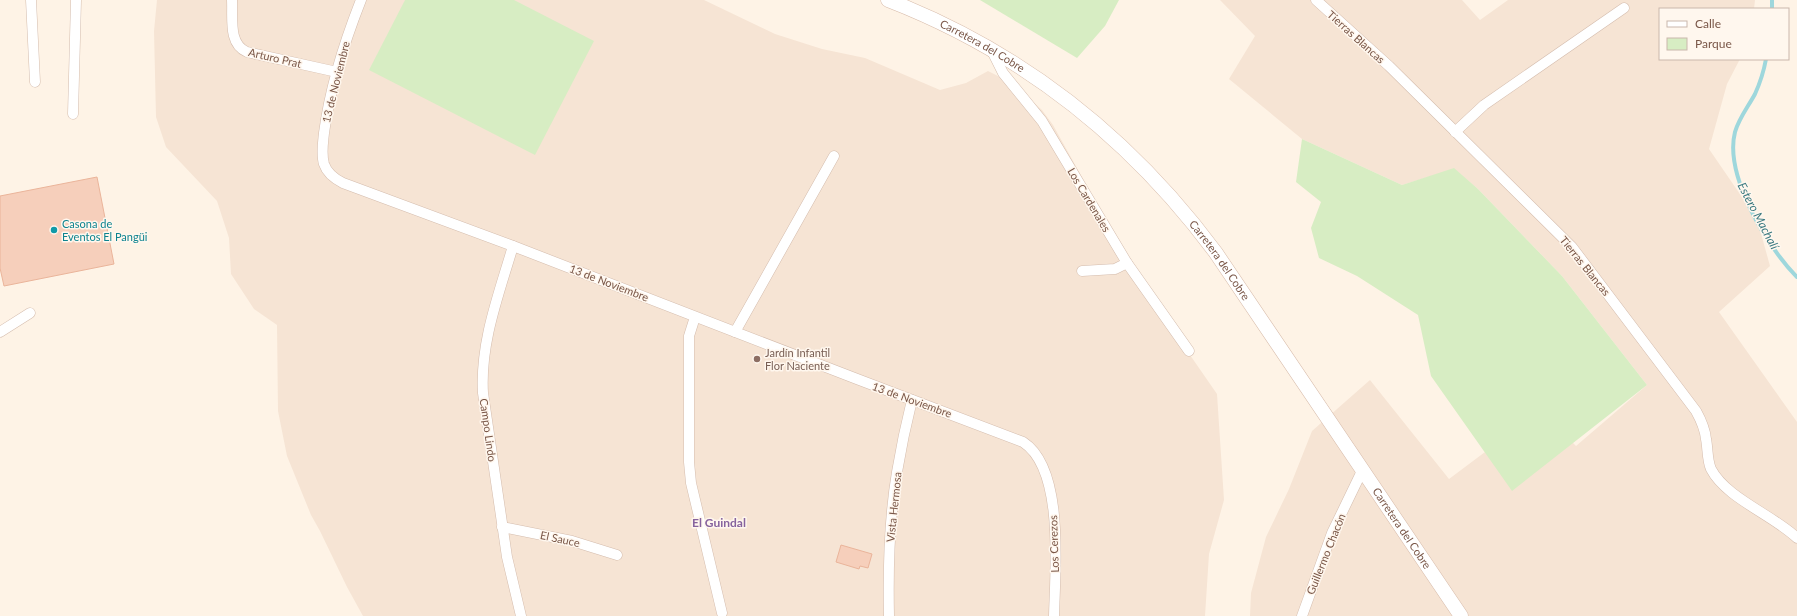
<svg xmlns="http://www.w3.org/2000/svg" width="1797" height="616" font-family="Lato,sans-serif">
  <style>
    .residential { fill: #f6e4d4 }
    .green { fill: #d7edc3 }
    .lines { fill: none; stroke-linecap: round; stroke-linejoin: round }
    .stream { stroke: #9ed7dc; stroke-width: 4 }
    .building { fill: #f6cfbb; stroke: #eab49a }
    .minor-casing { stroke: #d4bcad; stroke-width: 11 }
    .secondary-casing { stroke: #d7bbaa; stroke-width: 15 }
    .minor { stroke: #fff; stroke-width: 10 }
    .secondary { stroke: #fff; stroke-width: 14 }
    .culture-dot { fill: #0f9aa8; stroke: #fff7ee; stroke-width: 1.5 }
    .education-dot { fill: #8d6e63; stroke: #fff7ee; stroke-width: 1.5 }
    .labels { text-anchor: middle; stroke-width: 3; stroke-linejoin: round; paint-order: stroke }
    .street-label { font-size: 11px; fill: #7a5748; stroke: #fff7ee }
    .culture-label { font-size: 11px; fill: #0d838f; stroke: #fff7ee; text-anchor: start }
    .education-label { font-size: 11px; fill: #785e54; stroke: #fff7ee; text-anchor: start }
    .water-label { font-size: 12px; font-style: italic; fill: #3a7980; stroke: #fff7ee }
    .neighbourhood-label { font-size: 12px; font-weight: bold; fill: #86639e; stroke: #fff7ee }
  </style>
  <rect width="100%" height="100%" fill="#fef3e6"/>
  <g class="residential">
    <polygon points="157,0 704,0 775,34 822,49 865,58 940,90 966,83 988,71 1012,83 1042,110 1053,125 1083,179 1100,225 1217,394 1224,500 1209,554 1205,616 363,616 347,587 320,531 311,515 287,456 278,411 277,325 254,309 231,274 229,238 217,201 166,147 156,117 154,31"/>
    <polygon points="1220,0 1462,0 1480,20 1508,0 1755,0 1754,9 1660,9 1660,59 1740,59 1727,84 1709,149 1757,219 1770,266 1719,312 1797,422 1797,616 1250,616 1251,593 1266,537 1289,489 1312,431 1370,380 1449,479 1541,410 1576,446 1647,385 1562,276 1478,189 1454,169 1402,185 1302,139 1229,79 1255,36"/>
  </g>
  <g class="green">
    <polygon points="405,0 514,0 594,41 535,155 369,70"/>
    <polygon points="980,0 1119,0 1105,26 1077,58"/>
    <polygon points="1302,139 1402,185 1454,168 1478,189 1562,276 1647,385 1512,491 1431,376 1418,315 1357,276 1319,258 1311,228 1321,202 1296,182"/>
  </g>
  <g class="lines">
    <g class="stream">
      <polyline points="1772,0 1772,9"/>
      <path d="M1766,59C1764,70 1760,83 1755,94C1748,107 1739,118 1735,132C1724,175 1767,247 1797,277"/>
    </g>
  </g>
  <g class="building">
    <polygon points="97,177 114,264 4,286 0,268 0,196"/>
    <polygon points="841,545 872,554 868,568 860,566 859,569 836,562"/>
  </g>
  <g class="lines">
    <g class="minor-casing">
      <g id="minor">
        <polyline points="31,0 35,82"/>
        <path d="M232,0C233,18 228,44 247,52L337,72"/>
        <path d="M361,0C344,43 330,87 324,133C323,143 321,154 324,164C327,173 335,179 343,183L513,246L857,379L1023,442C1065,469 1055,571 1054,616"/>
        <path d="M1316,0L1389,66L1572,247L1696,411C1701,420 1705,429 1706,439C1708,449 1707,460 1711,469C1726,498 1773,515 1797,538"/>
        <polyline points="992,51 1003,73 1042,121 1127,263 1189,351"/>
        <polyline points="73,114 76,0"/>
        <polyline points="1455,132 1484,105 1624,8"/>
        <path d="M513,246C499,294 480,342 483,393L507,557L521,616"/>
        <polyline points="1082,271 1115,269 1127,263"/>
        <polyline points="695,317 689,336 689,462 691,483 722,613"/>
        <polyline points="0,332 30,313"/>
        <polyline points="735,332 834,156"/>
        <polyline points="502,527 572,541 617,555"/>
        <path d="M889,616C888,568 889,519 897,472C901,448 906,424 912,400"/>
        <polyline points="1302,616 1332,533 1362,471"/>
      </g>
    </g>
    <g class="secondary-casing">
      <g id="secondary">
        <path id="s1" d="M888,0C1022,52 1130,137 1216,253L1461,616"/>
      </g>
    </g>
    <use href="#minor" class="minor"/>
    <use href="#secondary" class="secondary"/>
  </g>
  <circle class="culture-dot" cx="54" cy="230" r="4"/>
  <circle class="education-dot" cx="757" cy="359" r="4"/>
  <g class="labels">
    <g class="street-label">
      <text transform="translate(1356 37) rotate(42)" y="4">Tierras Blancas</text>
      <text dy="4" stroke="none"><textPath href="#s1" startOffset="105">Carretera del Cobre</textPath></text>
      <text transform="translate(275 58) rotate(13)" y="4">Arturo Prat</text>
      <text transform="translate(336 82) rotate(-76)" y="4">13 de Noviembre</text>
      <text transform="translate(1089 200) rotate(59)" y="4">Los Cardenales</text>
      <text dy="4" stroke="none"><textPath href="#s1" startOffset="428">Carretera del Cobre</textPath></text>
      <text transform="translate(1585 266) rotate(51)" y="4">Tierras Blancas</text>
      <text transform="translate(609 283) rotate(21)" y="4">13 de Noviembre</text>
      <text transform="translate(912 400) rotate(20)" y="4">13 de Noviembre</text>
      <text transform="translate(488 430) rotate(82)" y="4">Campo Lindo</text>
      <text transform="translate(894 507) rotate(-84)" y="4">Vista Hermosa</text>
      <text dy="4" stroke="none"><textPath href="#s1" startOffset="752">Carretera del Cobre</textPath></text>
      <text transform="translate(560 539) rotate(12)" y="4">El Sauce</text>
      <text transform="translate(1054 544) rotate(-92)" y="4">Los Cerezos</text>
      <text transform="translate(1326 554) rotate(-68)" y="4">Guillermo Chacón</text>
    </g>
    <g class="culture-label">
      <text x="62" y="228">Casona de<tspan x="62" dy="13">Eventos El Pangüi</tspan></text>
    </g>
    <g class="education-label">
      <text x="765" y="357">Jardín Infantil<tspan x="765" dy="13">Flor Naciente</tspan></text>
    </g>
    <g class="water-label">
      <text transform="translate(1758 216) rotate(62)" y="4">Estero Machalí</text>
    </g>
    <g class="neighbourhood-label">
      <text x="719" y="527">El Guindal</text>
    </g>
  </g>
  <rect x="1659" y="8" width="130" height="52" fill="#fff7ee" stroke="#cab7ac"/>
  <rect x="1667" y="21" width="20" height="6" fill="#ffffff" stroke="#cab7ac"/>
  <text x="1695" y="28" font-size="12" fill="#7a5748">Calle</text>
  <rect x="1667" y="38" width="20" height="12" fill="#d7edc3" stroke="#cab7ac"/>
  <text x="1695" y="48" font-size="12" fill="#7a5748">Parque</text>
</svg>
